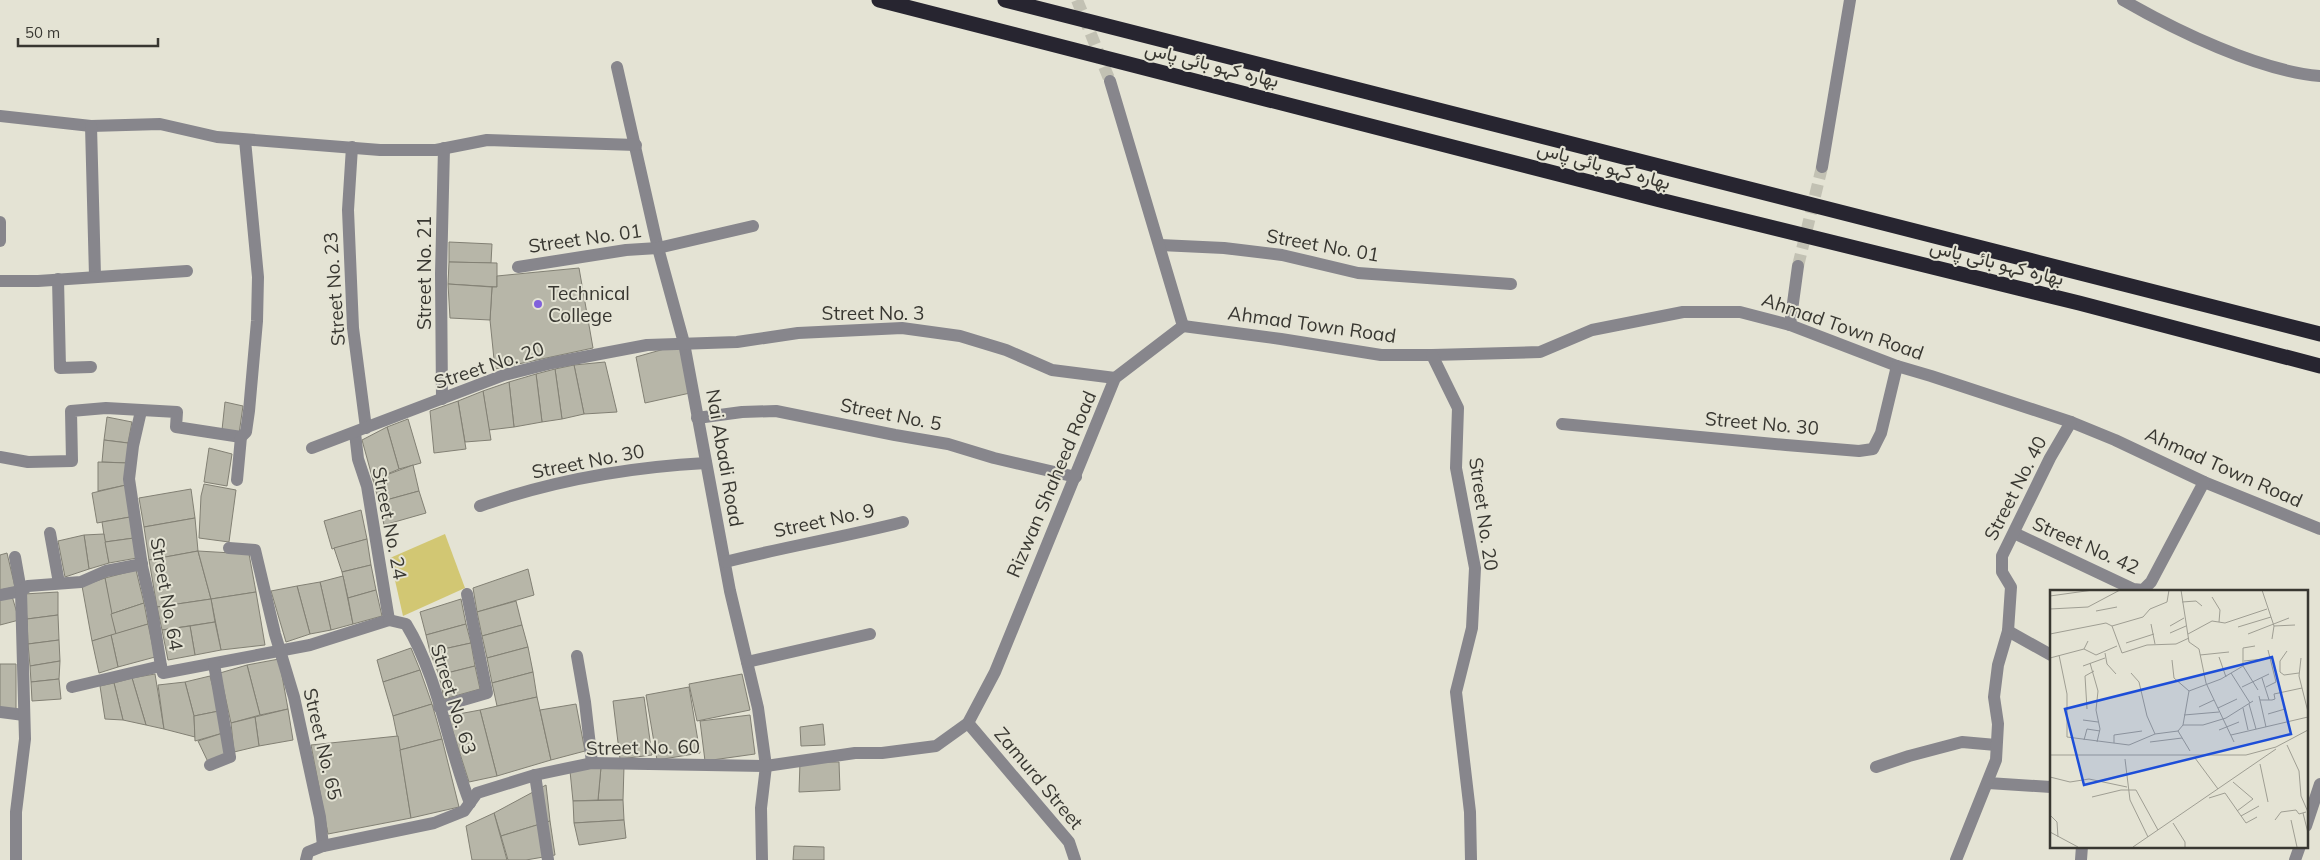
<svg xmlns="http://www.w3.org/2000/svg" width="2320" height="860" font-family="Mulish,Vazirmatn,sans-serif">
  <style>
    .green { fill: #d2c773 }
    .building { fill: #b7b6a8; stroke: #828074 }
    .lines { fill: none; stroke-linecap: round; stroke-linejoin: round }
    .minor-tunnel { stroke: #c2c1b3; stroke-width: 12; stroke-dasharray: 12 6; stroke-linecap: butt }
    .minor { stroke: #87868c; stroke-width: 12 }
    .highway { stroke: #272530; stroke-width: 15 }
    .poi-dot { fill: #8161dc; stroke: #e4e3d4; stroke-width: 2 }
    .labels { text-anchor: middle; stroke-width: 4; stroke-linejoin: round; paint-order: stroke }
    .street-label { font-size: 19px; fill: #383731; stroke: #e4e3d4 }
    .poi-label { font-size: 19px; fill: #383731; stroke: #e4e3d4; text-anchor: start }
    .inset-road { fill: none; stroke: #9f9e93; stroke-width: 1 }
    .view { fill: #1d4ed8; fill-opacity: 0.15; stroke: #1d4ed8; stroke-width: 2.5 }
    .inset-edge { fill: none; stroke: #383731; stroke-width: 2.5 }
  </style>
  <rect width="100%" height="100%" fill="#e4e3d4"/>
  <polygon class="green" points="445,534 465,588 403,616 390,558"/>
  <g class="building">
    <polygon points="449,242 492,244 491,263 449,262"/>
    <polygon points="449,262 497,263 497,287 448,284"/>
    <polygon points="579,268 593,348 495,369 490,320 492,287 497,287 497,276"/>
    <polygon points="448,284 492,287 490,320 450,318"/>
    <polygon points="682,344 690,393 645,403 636,357"/>
    <polygon points="605,362 617,412 584,414 574,365"/>
    <polygon points="574,365 584,414 562,419 555,369"/>
    <polygon points="555,369 562,419 542,422 536,374"/>
    <polygon points="536,374 542,422 514,427 509,382"/>
    <polygon points="509,382 514,427 489,430 483,391"/>
    <polygon points="483,391 491,440 465,442 458,401"/>
    <polygon points="458,401 466,449 434,453 430,411"/>
    <polygon points="225,402 243,406 239,434 222,430"/>
    <polygon points="107,417 132,422 128,443 104,440"/>
    <polygon points="408,419 421,463 399,469 387,427"/>
    <polygon points="387,427 399,469 373,480 362,440"/>
    <polygon points="104,440 128,443 128,463 102,462"/>
    <polygon points="209,448 232,454 227,486 204,482"/>
    <polygon points="98,462 128,463 126,485 98,491"/>
    <polygon points="413,465 419,491 379,502 373,480"/>
    <polygon points="204,484 236,490 229,542 199,538 201,496"/>
    <polygon points="126,485 130,517 97,523 92,493"/>
    <polygon points="191,489 195,518 144,527 139,498"/>
    <polygon points="419,491 426,513 384,525 379,502"/>
    <polygon points="361,510 367,539 332,549 324,521"/>
    <polygon points="130,517 134,538 105,542 102,522"/>
    <polygon points="195,518 198,551 149,560 144,527"/>
    <polygon points="104,534 109,563 89,569 84,535"/>
    <polygon points="84,535 89,569 65,577 58,541"/>
    <polygon points="134,538 137,558 109,563 105,542"/>
    <polygon points="367,539 371,565 342,572 334,548"/>
    <polygon points="198,551 211,599 157,607 149,560"/>
    <polygon points="198,551 249,554 256,592 211,599"/>
    <polygon points="7,553 15,587 0,590 0,555"/>
    <polygon points="371,565 376,590 348,598 342,572"/>
    <polygon points="528,569 534,595 477,612 473,588"/>
    <polygon points="136,570 144,603 111,614 105,578"/>
    <polygon points="343,576 353,624 331,630 320,582"/>
    <polygon points="105,578 116,634 92,641 82,586"/>
    <polygon points="320,582 331,630 310,634 297,586"/>
    <polygon points="297,586 310,634 286,642 271,591"/>
    <polygon points="376,590 382,616 353,624 348,598"/>
    <polygon points="58,592 58,615 27,619 24,594"/>
    <polygon points="256,592 265,645 221,650 211,599"/>
    <polygon points="12,596 19,620 0,625 0,598"/>
    <polygon points="211,599 215,622 162,630 157,607"/>
    <polygon points="461,599 466,624 426,635 420,612"/>
    <polygon points="516,601 522,625 482,636 477,612"/>
    <polygon points="144,603 148,624 116,634 111,614"/>
    <polygon points="58,615 59,640 28,644 27,619"/>
    <polygon points="215,622 221,650 195,655 190,626"/>
    <polygon points="148,624 155,657 118,667 111,635"/>
    <polygon points="466,624 471,643 430,652 426,635"/>
    <polygon points="522,625 528,647 487,658 482,636"/>
    <polygon points="190,626 195,655 168,660 162,630"/>
    <polygon points="111,635 118,667 99,673 92,641"/>
    <polygon points="59,640 60,661 30,666 28,644"/>
    <polygon points="471,643 475,666 439,675 430,652"/>
    <polygon points="528,647 533,672 492,683 487,658"/>
    <polygon points="411,648 420,670 383,682 377,660"/>
    <polygon points="279,659 288,709 260,715 247,665"/>
    <polygon points="60,661 59,679 31,682 30,666"/>
    <polygon points="0,664 16,664 16,713 0,710"/>
    <polygon points="247,665 260,715 231,723 220,673"/>
    <polygon points="475,666 480,689 444,699 439,675"/>
    <polygon points="420,670 432,704 393,716 383,682"/>
    <polygon points="533,672 537,697 497,706 492,683"/>
    <polygon points="155,674 164,729 146,725 132,678"/>
    <polygon points="742,674 750,710 697,721 689,684"/>
    <polygon points="210,676 219,711 194,716 185,682"/>
    <polygon points="132,678 146,725 123,720 114,683"/>
    <polygon points="59,679 61,699 32,701 31,682"/>
    <polygon points="185,682 194,716 195,737 164,729 158,685"/>
    <polygon points="114,683 123,720 105,719 100,686"/>
    <polygon points="689,687 700,753 657,760 646,695"/>
    <polygon points="537,697 551,760 497,776 480,710"/>
    <polygon points="644,697 652,755 620,759 613,701"/>
    <polygon points="432,704 442,739 400,750 393,716"/>
    <polygon points="576,704 585,751 551,760 540,710"/>
    <polygon points="288,709 293,740 259,746 255,717"/>
    <polygon points="480,710 497,776 469,782 448,716"/>
    <polygon points="219,711 223,733 195,741 194,716"/>
    <polygon points="750,715 755,754 705,761 700,721"/>
    <polygon points="255,717 259,746 234,752 231,723"/>
    <polygon points="823,724 825,745 801,746 800,727"/>
    <polygon points="223,733 227,754 208,762 198,741"/>
    <polygon points="398,736 411,818 328,834 311,745"/>
    <polygon points="442,739 459,807 411,818 400,750"/>
    <polygon points="800,762 839,762 840,790 799,792"/>
    <polygon points="624,766 623,800 598,800 601,767"/>
    <polygon points="601,767 598,800 573,801 570,771"/>
    <polygon points="546,785 550,821 501,836 494,813"/>
    <polygon points="623,800 624,820 574,823 573,801"/>
    <polygon points="494,813 507,860 472,860 466,826"/>
    <polygon points="624,820 626,838 579,845 574,823"/>
    <polygon points="550,821 555,855 526,860 508,860 501,836"/>
    <polygon points="794,846 824,847 824,860 793,860"/>
  </g>
  <g class="lines">
    <g class="minor-tunnel">
      <polyline points="1077,0 1110,81"/>
      <polyline points="1798,266 1822,167"/>
    </g>
    <g class="minor">
      <path d="M2123,0C2175,30 2259,71 2320,76"/>
      <polyline points="617,67 658,248 684,343 730,591 758,708 766,766 761,808 762,860"/>
      <polyline points="0,116 91,126 160,124 217,137 380,150 436,150 487,140 636,145"/>
      <polyline points="91,126 95,276"/>
      <polyline points="352,147 348,210 353,328 366,428"/>
      <polyline points="1822,167 1850,0"/>
      <polyline points="0,222 0,241"/>
      <polyline points="1160,245 1224,248 1282,255 1358,273 1511,284"/>
      <polyline points="518,267 626,250 658,248 753,226"/>
      <polyline points="58,279 60,368 91,367"/>
      <polyline points="0,281 38,281 187,271"/>
      <polyline points="1790,325 1798,266"/>
      <polyline points="1183,326 1281,339 1381,355 1432,355 1540,352 1592,330 1683,312 1740,312 1790,325 1897,366 1931,376 2071,422 2115,440 2204,482 2320,529"/>
      <polyline points="1432,355 1458,408 1456,468 1475,568 1472,628 1456,692 1470,812 1471,860"/>
      <polyline points="442,399 441,274 444,148"/>
      <polyline points="141,411 133,446 129,479 142,566 152,610 161,666 163,673 310,645 389,620"/>
      <polyline points="697,418 742,412 776,411 895,435 948,444 994,458 1076,477"/>
      <polyline points="1562,424 1786,445 1859,451 1873,449 1881,433 1897,366"/>
      <polyline points="355,433 358,459 367,486 389,620"/>
      <polyline points="312,448 504,375 552,363 647,345 737,342 798,333 902,328 960,336 1006,350 1052,370 1115,378"/>
      <polyline points="0,457 28,462 72,461 71,411 106,408 177,412 176,427 241,437"/>
      <polyline points="237,480 241,437 246,432 249,411 257,321 258,277 245,140"/>
      <path d="M480,506C551,481 631,467 706,463"/>
      <polyline points="50,533 59,583"/>
      <polyline points="2014,533 2133,589 2143,590 2151,582 2204,482"/>
      <polyline points="229,548 255,550 275,634 294,697 320,817 323,846"/>
      <path d="M725,562C784,547 844,537 903,522"/>
      <polyline points="0,595 21,591 15,557"/>
      <path d="M389,620L406,624C439,678 447,745 470,803"/>
      <polyline points="2008,631 2051,655"/>
      <polyline points="577,656 585,702 592,763"/>
      <polyline points="747,662 870,634"/>
      <polyline points="72,687 161,666"/>
      <polyline points="439,707 487,693 467,594"/>
      <polyline points="0,712 24,715"/>
      <polyline points="968,723 1069,842 1075,860"/>
      <polyline points="210,765 230,757 214,664"/>
      <polyline points="1876,767 1909,756 1962,742 1996,745"/>
      <polyline points="535,775 548,860"/>
      <polyline points="1988,783 2051,787"/>
      <polyline points="2306,826 2320,784"/>
      <polyline points="16,860 16,812 25,739 21,591 28,586 81,582 106,571 142,564"/>
      <polyline points="306,860 308,852 323,846 434,823 464,811 477,793 535,775 592,763 766,766 855,753 882,753 936,746 968,723 995,672 1115,378 1183,326 1110,81"/>
      <polyline points="1956,860 1996,760 1998,724 1994,697 1998,665 2008,631 2011,587 2002,572 2002,556 2050,458 2071,422"/>
      <polyline points="2081,860 2082,846"/>
      <polyline points="2295,860 2300,846"/>
    </g>
    <g class="highway">
      <polyline points="879,0 1660,200 2079,303 2320,366"/>
      <polyline points="1005,0 2320,334"/>
    </g>
  </g>
  <circle class="poi-dot" cx="538" cy="304" r="5"/>
  <g class="labels">
    <g class="street-label">
      <text transform="translate(1212 64) rotate(14)" y="7">بھارہ کہو بائی پاس</text>
      <text transform="translate(1604 165) rotate(15)" y="7">بھارہ کہو بائی پاس</text>
      <text transform="translate(585 238) rotate(-8)" y="7">Street No. 01</text>
      <text transform="translate(1323 245) rotate(10)" y="7">Street No. 01</text>
      <text transform="translate(1997 262) rotate(14)" y="7">بھارہ کہو بائی پاس</text>
      <text transform="translate(424 273) rotate(-90)" y="7">Street No. 21</text>
      <text transform="translate(334 289) rotate(-94)" y="7">Street No. 23</text>
      <text x="873" y="320">Street No. 3</text>
      <text transform="translate(1312 324) rotate(8)" y="7">Ahmad Town Road</text>
      <text transform="translate(1843 326) rotate(19)" y="7">Ahmad Town Road</text>
      <text transform="translate(489 365) rotate(-18)" y="7">Street No. 20</text>
      <text transform="translate(891 414) rotate(11)" y="7">Street No. 5</text>
      <text transform="translate(1762 423) rotate(5)" y="7">Street No. 30</text>
      <text transform="translate(725 458) rotate(80)" y="7">Nai Abadi Road</text>
      <text transform="translate(588 461) rotate(-11)" y="7">Street No. 30</text>
      <text transform="translate(2224 467) rotate(24)" y="7">Ahmad Town Road</text>
      <text transform="translate(1051 484) rotate(-67)" y="7">Rizwan Shaheed Road</text>
      <text transform="translate(2015 488) rotate(-63)" y="7">Street No. 40</text>
      <text transform="translate(1484 514) rotate(82)" y="7">Street No. 20</text>
      <text transform="translate(824 520) rotate(-12)" y="7">Street No. 9</text>
      <text transform="translate(390 523) rotate(79)" y="7">Street No. 24</text>
      <text transform="translate(2086 545) rotate(24)" y="7">Street No. 42</text>
      <text transform="translate(167 594) rotate(80)" y="7">Street No. 64</text>
      <text transform="translate(454 699) rotate(73)" y="7">Street No. 63</text>
      <text transform="translate(323 744) rotate(77)" y="7">Street No. 65</text>
      <text transform="translate(643 747) rotate(-1)" y="7">Street No. 60</text>
      <text transform="translate(1039 778) rotate(50)" y="7">Zamurd Street</text>
    </g>
    <g class="poi-label">
      <text x="548" y="300">Technical<tspan x="548" dy="22">College</tspan></text>
    </g>
  </g>
  <g transform="translate(2050 590)">
    <rect width="258" height="258" fill="#e4e3d4"/>
    <path class="inset-road" d="M131,0L139,52L149,59L156,93L184,152M212,0L224,36L222,49M0,6L43,0M162,7L170,20L169,32M132,12L146,11L152,16M0,19L38,17L70,0M46,21L67,17M101,34L105,54M62,36L72,63L97,55L126,54L139,48M120,36L134,28M224,36L245,35M188,37L221,27M120,43L136,36M0,44L56,33L62,36L93,27L100,19L117,12L119,0M138,44L162,31L175,33L217,19M198,44L239,28M76,53L104,44M34,59L46,65L67,56M237,61L230,71V82L234,85L249,83M55,63L57,74L66,84M9,65L17,104V147L79,155L105,144L128,141M150,65L179,62M169,67L176,87M0,68L34,59L38,51M251,68L249,86L258,122M122,70L124,88L139,101M194,71L213,69M40,73L48,101L46,120L50,139L47,152M33,76L55,68M193,76L208,100M81,83L89,92L97,126L105,144M181,83L200,113M212,88L219,110M192,97L219,84M216,97L226,92L218,60M209,106L216,137M210,110H222L225,109L224,104L252,98M199,114L206,139M149,117L164,110M168,118L187,109M193,118L198,140M37,119L35,86L44,81M218,124L235,119L238,134M134,125L169,122M33,130L48,132M133,135H153L176,128L203,111M169,140L189,132M181,145L258,127M34,150L37,139L50,141M100,152L132,148M64,153V145L92,141M237,155L249,181L251,206L258,222M140,161L128,141L133,135L139,101L171,89L193,76V58L205,56M0,165H196L226,157L258,140M145,168L168,199M75,169L80,210L98,247M210,174L218,212M0,187L20,192L39,189L77,197M183,192L203,209L187,221M42,207L71,200H86L108,240M159,208L175,203L196,233L207,227M253,223L258,243M0,225L7,232L8,247M191,226L209,216M225,230L231,222L246,220L249,224L256,222M241,230L247,257M123,233L135,252V257M0,242L28,257M83,257L226,159"/>
    <path class="view" d="M222,67L241,144L34,195L15,119Z"/>
    <rect width="258" height="258" class="inset-edge"/>
  </g>
  <path d="M18 38v8h140v-8" fill="none" stroke="#383731" stroke-width="2.5"/>
  <text x="25" y="38" font-size="15" fill="#383731" stroke="#e4e3d4" stroke-width="4" paint-order="stroke">50 m</text>
</svg>
